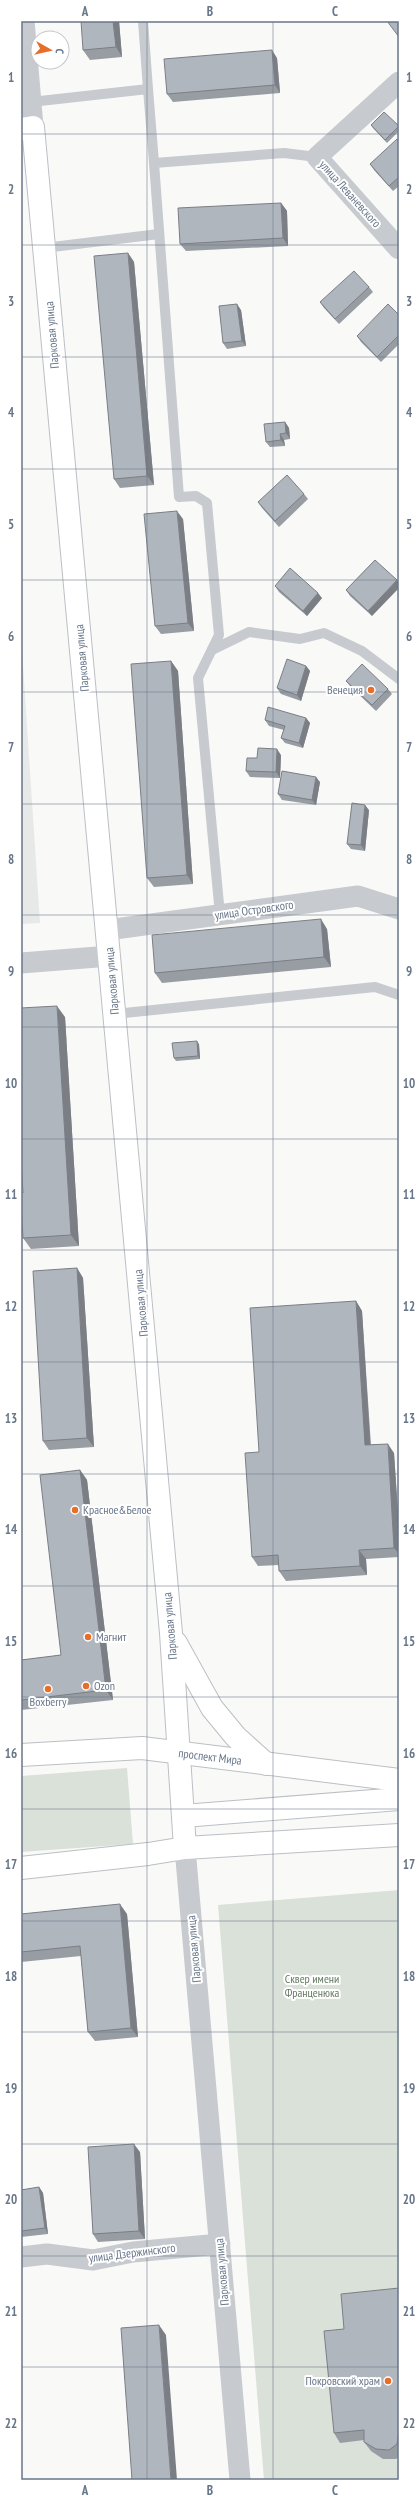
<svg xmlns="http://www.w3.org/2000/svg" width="420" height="2501" font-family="'PT Sans Narrow',sans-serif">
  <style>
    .built { fill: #e7e8e8 }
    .green { fill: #dae1d8 }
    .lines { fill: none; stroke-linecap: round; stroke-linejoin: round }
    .secondary-casing { stroke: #bcbfc5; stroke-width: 24 }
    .lane { stroke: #c7cace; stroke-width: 10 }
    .street { stroke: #c7cace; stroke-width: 21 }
    .secondary { stroke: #fff; stroke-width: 22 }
    .wall { fill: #979da3 }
    .shaded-wall { fill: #7b7f85 }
    .building { fill: #b0b6be; stroke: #7b7f85 }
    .grid { fill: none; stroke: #687689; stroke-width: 1; stroke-opacity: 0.55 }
    .poi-dot { fill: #e76e29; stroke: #fff; stroke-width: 1.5 }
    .labels { text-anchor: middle; stroke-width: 4; stroke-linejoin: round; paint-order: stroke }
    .street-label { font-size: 12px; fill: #687689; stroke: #fff }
    .poi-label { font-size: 12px; fill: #687689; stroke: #fff; text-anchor: start }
    .park-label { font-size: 12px; fill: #657a63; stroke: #fff }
    .neatline { fill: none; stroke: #687689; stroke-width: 1.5 }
    .grid-label { font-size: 13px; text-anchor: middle; font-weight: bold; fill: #687689 }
  </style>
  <rect width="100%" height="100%" fill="#f9f9f7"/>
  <polygon class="built" points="21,635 40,923 21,924"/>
  <g class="green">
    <polygon points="127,1768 133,1844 21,1852 21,1776"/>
    <polygon points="399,1890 399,2480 264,2480 218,1905"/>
  </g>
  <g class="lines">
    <g class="secondary-casing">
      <g id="secondary">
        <polyline points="21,129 33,127 171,1633 185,1848"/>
        <polyline points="176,1643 212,1708 236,1737 266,1764"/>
        <polyline points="21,1755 142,1748 399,1780"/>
        <polyline points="183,1816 399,1799"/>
        <polyline points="21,1868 148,1854 185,1848 399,1835"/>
      </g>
    </g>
    <g class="lane">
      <polyline points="143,21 148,89"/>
      <polyline points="31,102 148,89 154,163 284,153 317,157"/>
      <polyline points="154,163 179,497 196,496 207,503 219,635 198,678 220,915"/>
      <polyline points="44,248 159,234"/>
      <polyline points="212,650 249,632 300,639 324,633 362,651 399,679"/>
      <polyline points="115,1014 375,987 399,995"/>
    </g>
    <g class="street">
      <polyline points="24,21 33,127"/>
      <polyline points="399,82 317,157 399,249"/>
      <polyline points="107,930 358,896 399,909"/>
      <polyline points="21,963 110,956"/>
      <polyline points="185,1848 240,2480"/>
      <polyline points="21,2257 47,2254 93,2260 133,2252 220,2244"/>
    </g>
    <use href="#secondary" class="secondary"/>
  </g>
  <g class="wall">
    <polygon points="119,21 122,57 90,60 83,50"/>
    <polygon points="277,58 280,93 173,102 167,94"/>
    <polygon points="371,125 399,126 399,131 387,143 373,128"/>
    <polygon points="399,142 399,186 393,191 374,170 370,164"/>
    <polygon points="281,203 287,211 288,246 186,251 180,244"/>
    <polygon points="128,253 134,262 154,485 120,488 114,479"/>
    <polygon points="369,287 373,292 339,324 324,308 320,302"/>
    <polygon points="241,310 246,346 227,349 223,343"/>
    <polygon points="399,315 399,344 381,362 361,342 357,336"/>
    <polygon points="285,422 289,428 290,439 284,440 285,446 270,447 266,442"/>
    <polygon points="304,494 308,499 279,527 262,508 258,502"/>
    <polygon points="183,519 194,631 161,634 155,626"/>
    <polygon points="375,560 372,616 350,596 346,590"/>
    <polygon points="275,586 322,598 307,616 279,592"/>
    <polygon points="171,661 178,671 193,884 154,887 147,878"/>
    <polygon points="306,666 310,671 301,701 281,694 277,688"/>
    <polygon points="346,681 388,689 392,694 376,711 350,686"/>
    <polygon points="306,718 310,723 303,748 285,743 281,738 284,730 269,726 265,720"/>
    <polygon points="281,755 280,778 250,777 246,771 257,758"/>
    <polygon points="320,782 316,805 282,800 278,794"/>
    <polygon points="369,810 365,851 351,849 347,844"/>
    <polygon points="327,929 331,967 162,983 155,973"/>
    <polygon points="65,1017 79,1246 31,1249 23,1238 23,1193"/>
    <polygon points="199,1044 200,1059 176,1061 174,1058"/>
    <polygon points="77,1268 83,1278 94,1447 49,1450 43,1441"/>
    <polygon points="356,1301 362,1311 371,1445 394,1453 399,1528 399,1557 366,1559 367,1575 286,1581 279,1571 279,1565 258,1566 252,1557 259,1452"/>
    <polygon points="80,1470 87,1480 113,1700 21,1710 21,1660 61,1655"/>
    <polygon points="21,1914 127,1914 138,2037 95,2041 88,2032 81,1956 21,1962"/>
    <polygon points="140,2152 145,2239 98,2242 93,2234"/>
    <polygon points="39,2187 43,2193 48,2234 21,2237 21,2190"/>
    <polygon points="399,2288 399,2457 396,2459 383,2459 371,2451 364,2442 364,2440 340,2443 334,2433 344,2329"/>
  </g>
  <g class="shaded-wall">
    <polygon points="113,21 119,21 122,57 116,47"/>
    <polygon points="272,50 277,58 280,93 275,85"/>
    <polygon points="281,203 287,211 288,246 283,238"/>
    <polygon points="128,253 134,262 154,485 147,476"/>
    <polygon points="237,304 241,310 246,346 242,341"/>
    <polygon points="285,422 289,428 290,439 286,433"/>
    <polygon points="280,434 284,440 285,446 281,440"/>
    <polygon points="177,511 183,519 194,631 188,623"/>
    <polygon points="397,580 399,583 399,588 372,616 368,611"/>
    <polygon points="318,593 322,598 307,616 303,611"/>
    <polygon points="171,661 178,671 193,884 187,875"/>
    <polygon points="306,666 310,671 301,701 297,695"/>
    <polygon points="306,718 310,723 303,748 299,743"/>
    <polygon points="277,749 281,755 280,778 276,772"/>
    <polygon points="316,777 320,782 316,805 312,800"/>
    <polygon points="365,805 369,810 365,851 361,845"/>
    <polygon points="321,919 327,929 331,967 324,957"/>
    <polygon points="57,1006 65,1017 79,1246 71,1235"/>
    <polygon points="197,1041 199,1044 200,1059 198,1056"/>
    <polygon points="77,1268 83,1278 94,1447 87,1438"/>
    <polygon points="356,1301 362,1311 371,1455 365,1445"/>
    <polygon points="388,1444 394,1453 399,1528 399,1554 394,1548"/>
    <polygon points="80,1470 87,1480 113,1700 106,1690"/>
    <polygon points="359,1550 366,1559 367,1575 360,1566"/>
    <polygon points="120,1904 127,1914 138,2037 131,2028"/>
    <polygon points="134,2144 140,2152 145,2239 139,2231"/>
    <polygon points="39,2187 43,2193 48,2234 45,2228"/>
    <polygon points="159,2325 166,2335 177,2480 171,2480"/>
    <polygon points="399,2432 399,2447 397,2444"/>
  </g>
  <g class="building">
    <polygon points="81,21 113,21 116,47 83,50"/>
    <polygon points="387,21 399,21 399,37"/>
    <polygon points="272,50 275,85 167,94 164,59"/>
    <polygon points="384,112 399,126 385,140 371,125"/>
    <polygon points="397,139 399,142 399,177 389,186 370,164"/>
    <polygon points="281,203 283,238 180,244 178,208"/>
    <polygon points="128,253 147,476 114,479 94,256"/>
    <polygon points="354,271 369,287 335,319 320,302"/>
    <polygon points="237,304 242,341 223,343 219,306"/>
    <polygon points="388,304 399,315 399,335 377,357 357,336"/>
    <polygon points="285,422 286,433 280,434 281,440 266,442 264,424"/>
    <polygon points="287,475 304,494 275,521 258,502"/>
    <polygon points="177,511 188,623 155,626 144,514"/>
    <polygon points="375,560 397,580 368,611 346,590"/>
    <polygon points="290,568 318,593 303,611 275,586"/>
    <polygon points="287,659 306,666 297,695 277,688"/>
    <polygon points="171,661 187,875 147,878 131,664"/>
    <polygon points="362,664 388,689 372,705 346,681"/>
    <polygon points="268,707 306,718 299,743 281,738 285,726 265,720"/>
    <polygon points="258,748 277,749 276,772 246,771 247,758 257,758"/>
    <polygon points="282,771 316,777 312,800 278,794"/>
    <polygon points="352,803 365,805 361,845 347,844"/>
    <polygon points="321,919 324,957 155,973 152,935"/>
    <polygon points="57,1006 71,1235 23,1238 21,1207 21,1193 23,1193 21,1161 21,1008"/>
    <polygon points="197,1041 198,1056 174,1058 172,1043"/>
    <polygon points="77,1268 87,1438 43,1441 33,1271"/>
    <polygon points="356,1301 365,1445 388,1444 394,1548 359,1550 360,1566 279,1571 278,1555 252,1557 245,1453 259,1452 250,1308"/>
    <polygon points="80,1470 106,1690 21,1700 21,1660 61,1655 40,1475"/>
    <polygon points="120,1904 131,2028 88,2032 80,1946 21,1952 21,1914"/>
    <polygon points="134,2144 139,2231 93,2234 88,2147"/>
    <polygon points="39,2187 45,2228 21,2231 21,2190"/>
    <polygon points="399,2288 399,2432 397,2444 389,2450 376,2449 364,2442 364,2430 334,2433 324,2331 344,2329 341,2294"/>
    <polygon points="159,2325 171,2480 132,2480 121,2328"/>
  </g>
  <path class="grid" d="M147,21V2480M273,21V2480M21,134H399M21,245H399M21,357H399M21,469H399M21,580H399M21,692H399M21,804H399M21,915H399M21,1027H399M21,1139H399M21,1250H399M21,1362H399M21,1474H399M21,1586H399M21,1697H399M21,1809H399M21,1921H399M21,2032H399M21,2144H399M21,2256H399M21,2367H399"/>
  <g class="poi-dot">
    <circle cx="371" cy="690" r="4"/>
    <circle cx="75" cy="1510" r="4"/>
    <circle cx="88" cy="1637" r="4"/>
    <circle cx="86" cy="1686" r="4"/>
    <circle cx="48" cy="1689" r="4"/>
    <circle cx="388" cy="2381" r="4"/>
  </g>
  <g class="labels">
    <g class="street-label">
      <text transform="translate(350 194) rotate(48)" y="4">улица Леваневского</text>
      <text transform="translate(52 335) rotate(-95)" y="4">Парковая улица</text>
      <text transform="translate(82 658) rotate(-95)" y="4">Парковая улица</text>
      <text transform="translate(254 910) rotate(-8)" y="4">улица Островского</text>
      <text transform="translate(112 981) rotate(-95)" y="4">Парковая улица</text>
      <text transform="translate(141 1303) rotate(-95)" y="4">Парковая улица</text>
      <text transform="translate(170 1626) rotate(-95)" y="4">Парковая улица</text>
      <text transform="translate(210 1757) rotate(7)" y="4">проспект Мира</text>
      <text transform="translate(194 1949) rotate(-95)" y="4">Парковая улица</text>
      <text transform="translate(132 2253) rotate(-7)" y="4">улица Дзержинского</text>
      <text transform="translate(222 2272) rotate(-95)" y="4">Парковая улица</text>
    </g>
    <g class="poi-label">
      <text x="363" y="694" text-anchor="end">Венеция</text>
      <text x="83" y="1514">Красное&amp;Белое</text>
      <text x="96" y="1641">Магнит</text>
      <text x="94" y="1690">Ozon</text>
      <text x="48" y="1706" text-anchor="middle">Boxberry</text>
      <text x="380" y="2385" text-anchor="end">Покровский храм</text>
    </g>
    <g class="park-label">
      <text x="312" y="1983">Сквер имени<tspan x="312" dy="14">Франценюка</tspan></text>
    </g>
  </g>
  <rect width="420" height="2501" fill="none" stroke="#ffffff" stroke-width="44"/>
  <g transform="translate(50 50) rotate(98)"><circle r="19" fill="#ffffff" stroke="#c3c8d0"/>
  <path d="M0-3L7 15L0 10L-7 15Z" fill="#e76e29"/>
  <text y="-6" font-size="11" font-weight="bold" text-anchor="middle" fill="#687689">С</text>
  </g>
  <rect x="22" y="22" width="376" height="2457" class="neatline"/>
  <g class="grid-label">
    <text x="85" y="16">A</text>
    <text x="210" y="16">B</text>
    <text x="335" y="16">C</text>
    <text x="11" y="82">1</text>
    <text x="409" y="82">1</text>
    <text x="11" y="194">2</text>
    <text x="409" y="194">2</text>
    <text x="11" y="306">3</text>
    <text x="409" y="306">3</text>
    <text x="11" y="417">4</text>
    <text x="409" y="417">4</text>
    <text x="11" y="529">5</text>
    <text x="409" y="529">5</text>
    <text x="11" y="641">6</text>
    <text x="409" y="641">6</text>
    <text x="11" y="752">7</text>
    <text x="409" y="752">7</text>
    <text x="11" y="864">8</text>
    <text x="409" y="864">8</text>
    <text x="11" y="976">9</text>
    <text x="409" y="976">9</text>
    <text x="11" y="1088">10</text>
    <text x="409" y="1088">10</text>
    <text x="11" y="1199">11</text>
    <text x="409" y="1199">11</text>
    <text x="11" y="1311">12</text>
    <text x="409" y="1311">12</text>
    <text x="11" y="1423">13</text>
    <text x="409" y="1423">13</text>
    <text x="11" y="1534">14</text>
    <text x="409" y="1534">14</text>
    <text x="11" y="1646">15</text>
    <text x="409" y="1646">15</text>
    <text x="11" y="1758">16</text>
    <text x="409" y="1758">16</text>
    <text x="11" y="1869">17</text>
    <text x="409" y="1869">17</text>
    <text x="11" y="1981">18</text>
    <text x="409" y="1981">18</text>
    <text x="11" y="2093">19</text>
    <text x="409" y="2093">19</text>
    <text x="11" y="2204">20</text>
    <text x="409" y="2204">20</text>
    <text x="11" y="2316">21</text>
    <text x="409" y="2316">21</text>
    <text x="11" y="2428">22</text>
    <text x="409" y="2428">22</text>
    <text x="85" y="2495">A</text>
    <text x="210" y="2495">B</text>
    <text x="335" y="2495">C</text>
  </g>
</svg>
